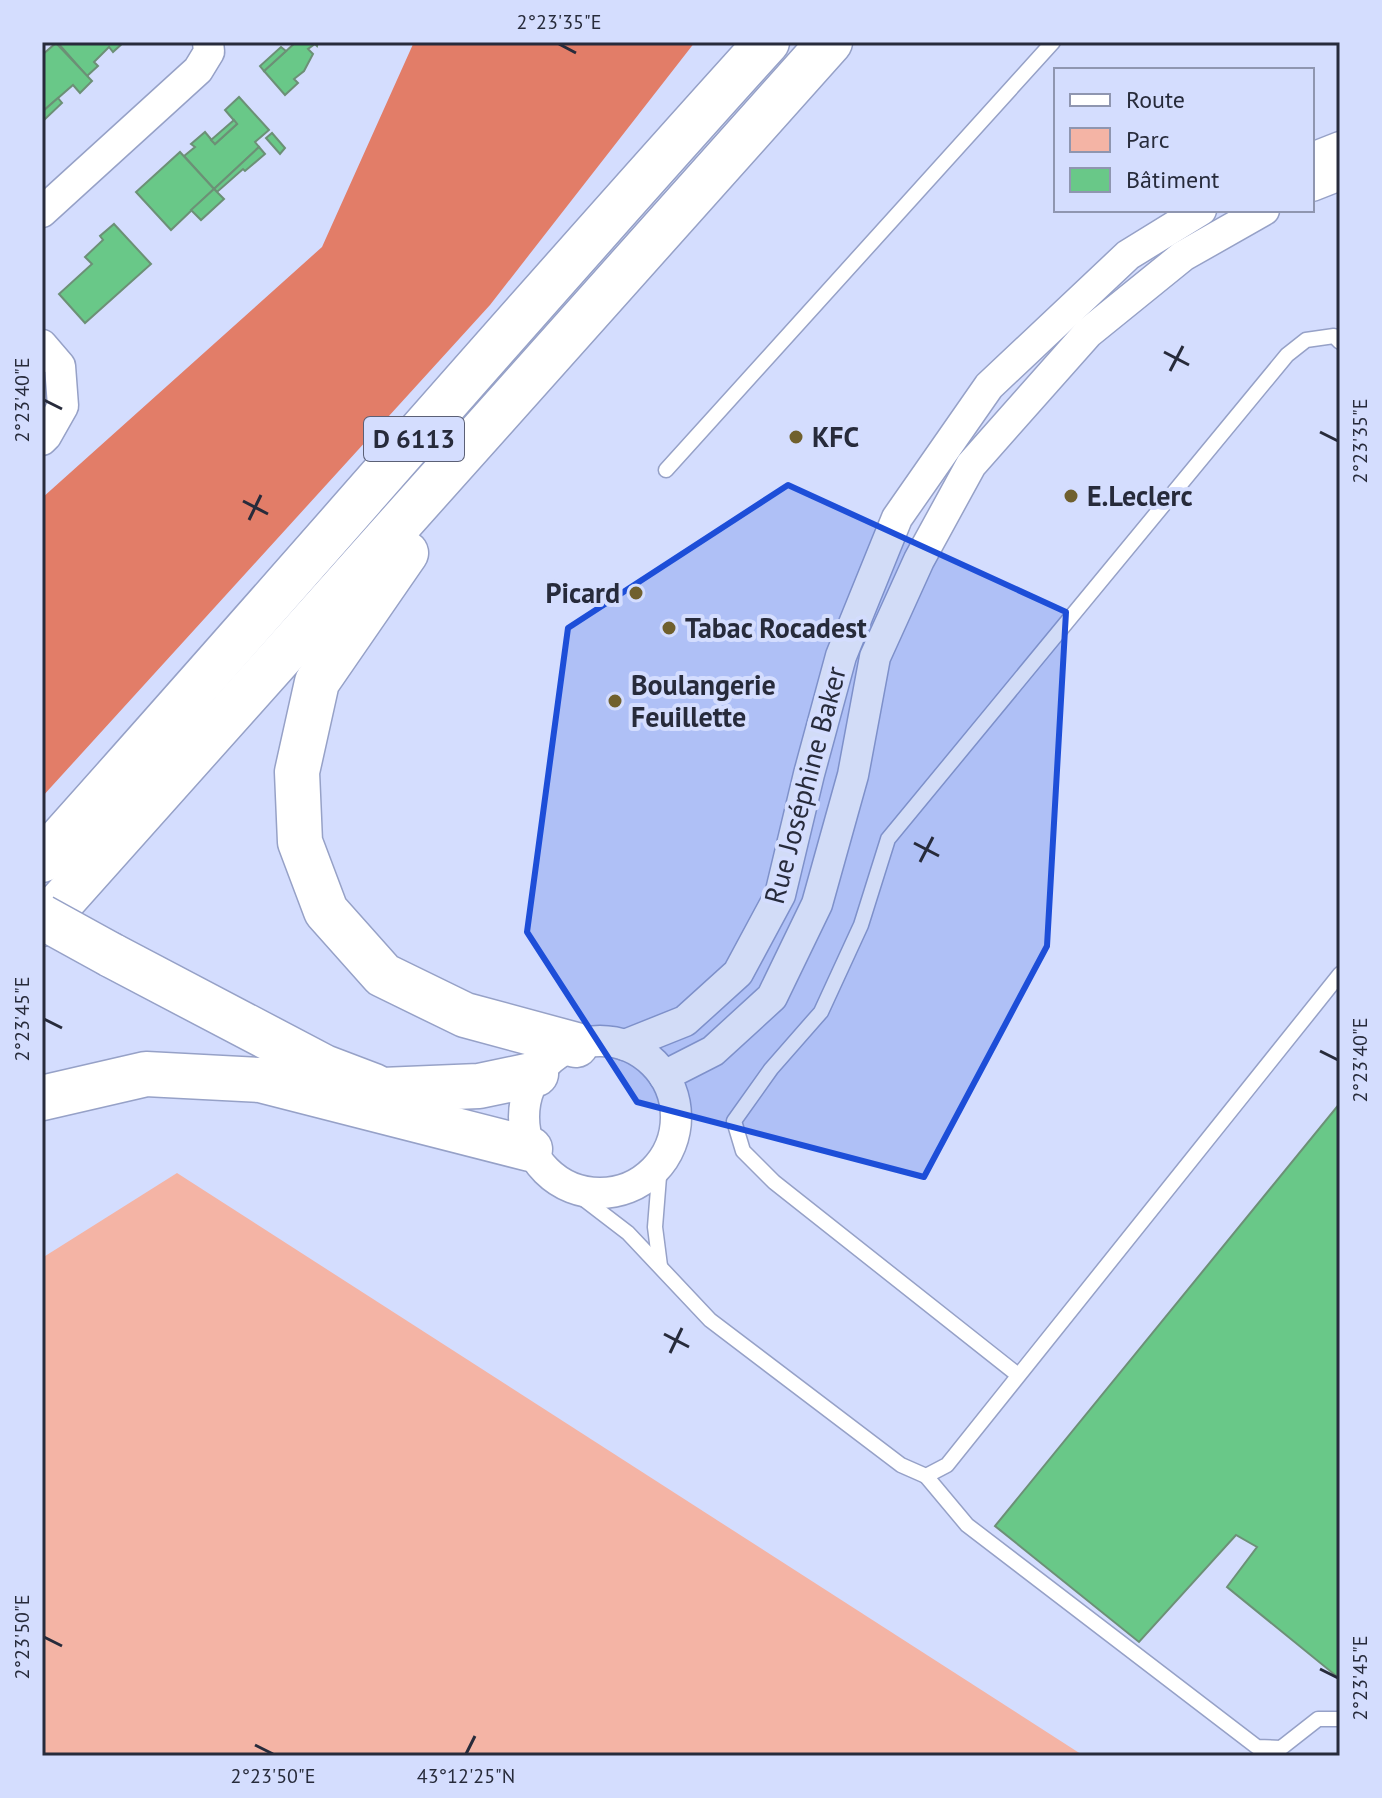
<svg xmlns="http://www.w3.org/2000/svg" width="1382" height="1798" font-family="'PT Sans',sans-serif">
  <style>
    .green { fill: #f4b4a5 }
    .forest { fill: #e27d68 }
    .building { fill: #69c888; stroke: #6c9076; stroke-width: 2 }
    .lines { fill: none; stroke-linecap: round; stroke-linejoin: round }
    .service-casing { stroke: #96a1c7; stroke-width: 17 }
    .minor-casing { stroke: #96a1c7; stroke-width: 33 }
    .trunk-casing { stroke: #96a1c7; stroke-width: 47 }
    .service { stroke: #fff; stroke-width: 14 }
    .minor { stroke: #fff; stroke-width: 30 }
    .trunk { stroke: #fff; stroke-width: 44 }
    .trunk-bridge-casing { stroke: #96a1c7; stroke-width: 47; stroke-linecap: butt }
    .trunk-bridge { stroke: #fff; stroke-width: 44 }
    .marked { fill: #1d4ed8; fill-opacity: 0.2; stroke: #1d4ed8; stroke-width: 6; stroke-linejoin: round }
    .ticks { fill: none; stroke: #272b3b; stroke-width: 3 }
    .poi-dot { fill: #70602e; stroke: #d4ddfe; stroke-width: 3 }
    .labels { text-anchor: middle; stroke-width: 8; stroke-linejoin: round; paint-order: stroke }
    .shield { fill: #d4ddfe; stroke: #5b6076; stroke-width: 2 }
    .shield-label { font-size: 26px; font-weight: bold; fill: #272b3b }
    .poi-label { font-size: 28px; font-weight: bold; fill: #272b3b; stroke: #d4ddfe; text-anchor: start }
    .street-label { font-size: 28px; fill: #272b3b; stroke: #d4ddfe }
    .neatline { fill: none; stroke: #272b3b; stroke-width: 3 }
    .ticks-label { font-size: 20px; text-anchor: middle; fill: #272b3b }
  </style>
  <rect width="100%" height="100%" fill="#d4ddfe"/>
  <polygon class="green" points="177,1173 1084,1756 42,1756 42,1258"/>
  <polygon class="forest" points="414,42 695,42 490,305 42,797 42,498 322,247"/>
  <g class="building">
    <polygon points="57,42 124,42 113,52 109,47 94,62 98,66 87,76"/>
    <polygon points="296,42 318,42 317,46 315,44 308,49 313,54 304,71 294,79 298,83 285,95 264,71"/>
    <polygon points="56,43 92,81 80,93 73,85 42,112 42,55"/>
    <polygon points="281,47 286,51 264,71 260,66"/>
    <polygon points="239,97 269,130 255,142 259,147 214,189 184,156 195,147 191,144 205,132 215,144 237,124 225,110"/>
    <polygon points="58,98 62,103 42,122 42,112"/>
    <polygon points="234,120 237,124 215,144 211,140"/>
    <polygon points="272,133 285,148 280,154 266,138"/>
    <polygon points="259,147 265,154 245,171 243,169 217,192 214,189"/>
    <polygon points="180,152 214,189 171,230 136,192"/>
    <polygon points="214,189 224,199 201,220 191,210"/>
    <polygon points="114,224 151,264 85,323 59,294 92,264 85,257 103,240 100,236"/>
    <polygon points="1340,1103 1340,1679 1227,1587 1257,1547 1236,1535 1139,1642 995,1526"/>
  </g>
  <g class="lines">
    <g class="service-casing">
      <g id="service">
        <polyline points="666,470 1053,42"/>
        <polyline points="568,1187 628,1233 710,1320 901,1465 926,1476 947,1465 1340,974"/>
        <polyline points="660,1266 655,1227 660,1164"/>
        <polyline points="1018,1375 774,1182 743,1151 734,1121 771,1069 821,1012 861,925 888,839 1287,355 1306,340 1334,336 1340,342"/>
        <polyline points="926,1476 967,1525 1257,1747 1281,1748 1318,1719 1340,1719"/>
      </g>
    </g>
    <g class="minor-casing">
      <g id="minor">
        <polyline points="1312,158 1340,147"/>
        <polyline points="1312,186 1340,175"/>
        <polyline points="42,212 198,70 209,52 208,42"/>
        <polyline points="42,345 60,366 63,406 46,436 42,440"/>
        <circle cx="600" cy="1117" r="76"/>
        <polyline points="625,1045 685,1021 738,973 780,895 809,774 841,656 897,518 989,386 1128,255 1201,210"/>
        <polyline points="664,1076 713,1051 772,997 817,904 853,775 875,657 919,560 971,465 1088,333 1183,256 1264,210"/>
      </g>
    </g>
    <g class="trunk-casing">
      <g id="trunk">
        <polyline points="406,553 317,682 297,772 300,842 326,911 383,975 465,1015 576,1045"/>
        <path d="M42,860C285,589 522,312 767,42"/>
        <polyline points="42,924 830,42"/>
        <polyline points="111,955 324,1067 374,1086"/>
        <polyline points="382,1090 479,1086 536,1074"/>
        <polyline points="42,1098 146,1074 260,1080 530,1149"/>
      </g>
    </g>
    <use href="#service" class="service"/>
    <use href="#minor" class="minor"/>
    <use href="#trunk" class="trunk"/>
    <g class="trunk-bridge-casing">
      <polyline id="trunk-bridge" points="42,917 111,955"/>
    </g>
    <use href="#trunk-bridge" class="trunk-bridge"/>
  </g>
  <path class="marked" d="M788,485L1066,612L1047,946L924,1177L637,1102L527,932L568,628Z"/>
  <path class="ticks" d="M559,44L576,53M1164,352L1189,365M1170,371L1183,346M44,400L62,409M1320,432L1338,441M243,501L268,514M249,520L261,495M914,843L939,856M920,862L933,837M44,1019L62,1028M1320,1051L1338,1060M664,1334L689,1347M670,1353L682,1328M44,1637L62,1646M1320,1669L1338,1678M255,1745L273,1754M466,1754L475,1736"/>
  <g class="poi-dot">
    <circle cx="796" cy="437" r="8"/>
    <circle cx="1071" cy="496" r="8"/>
    <circle cx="636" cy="593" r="8"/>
    <circle cx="669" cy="628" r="8"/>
    <circle cx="615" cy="701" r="8"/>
  </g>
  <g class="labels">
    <rect class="shield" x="364" y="417" width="100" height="44" rx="6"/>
    <g class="shield-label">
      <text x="414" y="448">D 6113</text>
    </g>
    <g class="poi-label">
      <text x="812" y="447">KFC</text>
      <text x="1087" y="506">E.Leclerc</text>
      <text x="620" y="603" text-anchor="end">Picard</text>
      <text x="685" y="638">Tabac Rocadest</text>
      <text x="631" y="695">Boulangerie<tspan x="631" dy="32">Feuillette</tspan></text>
    </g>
    <g class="street-label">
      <text transform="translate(805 785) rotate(-75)" y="10">Rue Joséphine Baker</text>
    </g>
  </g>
  <rect width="1382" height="1798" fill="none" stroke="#d4ddfe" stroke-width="88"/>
  <rect x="1054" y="68" width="260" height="144" fill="#d4ddfe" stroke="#8f96b0" stroke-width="2"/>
  <rect x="1070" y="94" width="40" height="12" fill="#ffffff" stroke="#8f96b0" stroke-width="2"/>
  <text x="1126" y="108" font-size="24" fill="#272b3b">Route</text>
  <rect x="1070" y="128" width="40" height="24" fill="#f4b4a5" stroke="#8f96b0" stroke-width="2"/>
  <text x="1126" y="148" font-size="24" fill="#272b3b">Parc</text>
  <rect x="1070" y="168" width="40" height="24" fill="#69c888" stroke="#8f96b0" stroke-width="2"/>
  <text x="1126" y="188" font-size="24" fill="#272b3b">Bâtiment</text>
  <rect x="44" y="44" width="1294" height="1710" class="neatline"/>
  <g class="ticks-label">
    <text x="559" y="29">2°23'35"E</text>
    <text transform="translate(22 400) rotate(-90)" y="7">2°23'40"E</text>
    <text transform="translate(1360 441) rotate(-90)" y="7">2°23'35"E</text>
    <text transform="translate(22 1019) rotate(-90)" y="7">2°23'45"E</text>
    <text transform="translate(1360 1060) rotate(-90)" y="7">2°23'40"E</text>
    <text transform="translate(22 1637) rotate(-90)" y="7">2°23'50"E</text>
    <text transform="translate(1360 1678) rotate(-90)" y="7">2°23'45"E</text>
    <text x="273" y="1783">2°23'50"E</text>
    <text x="466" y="1783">43°12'25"N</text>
  </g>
</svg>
